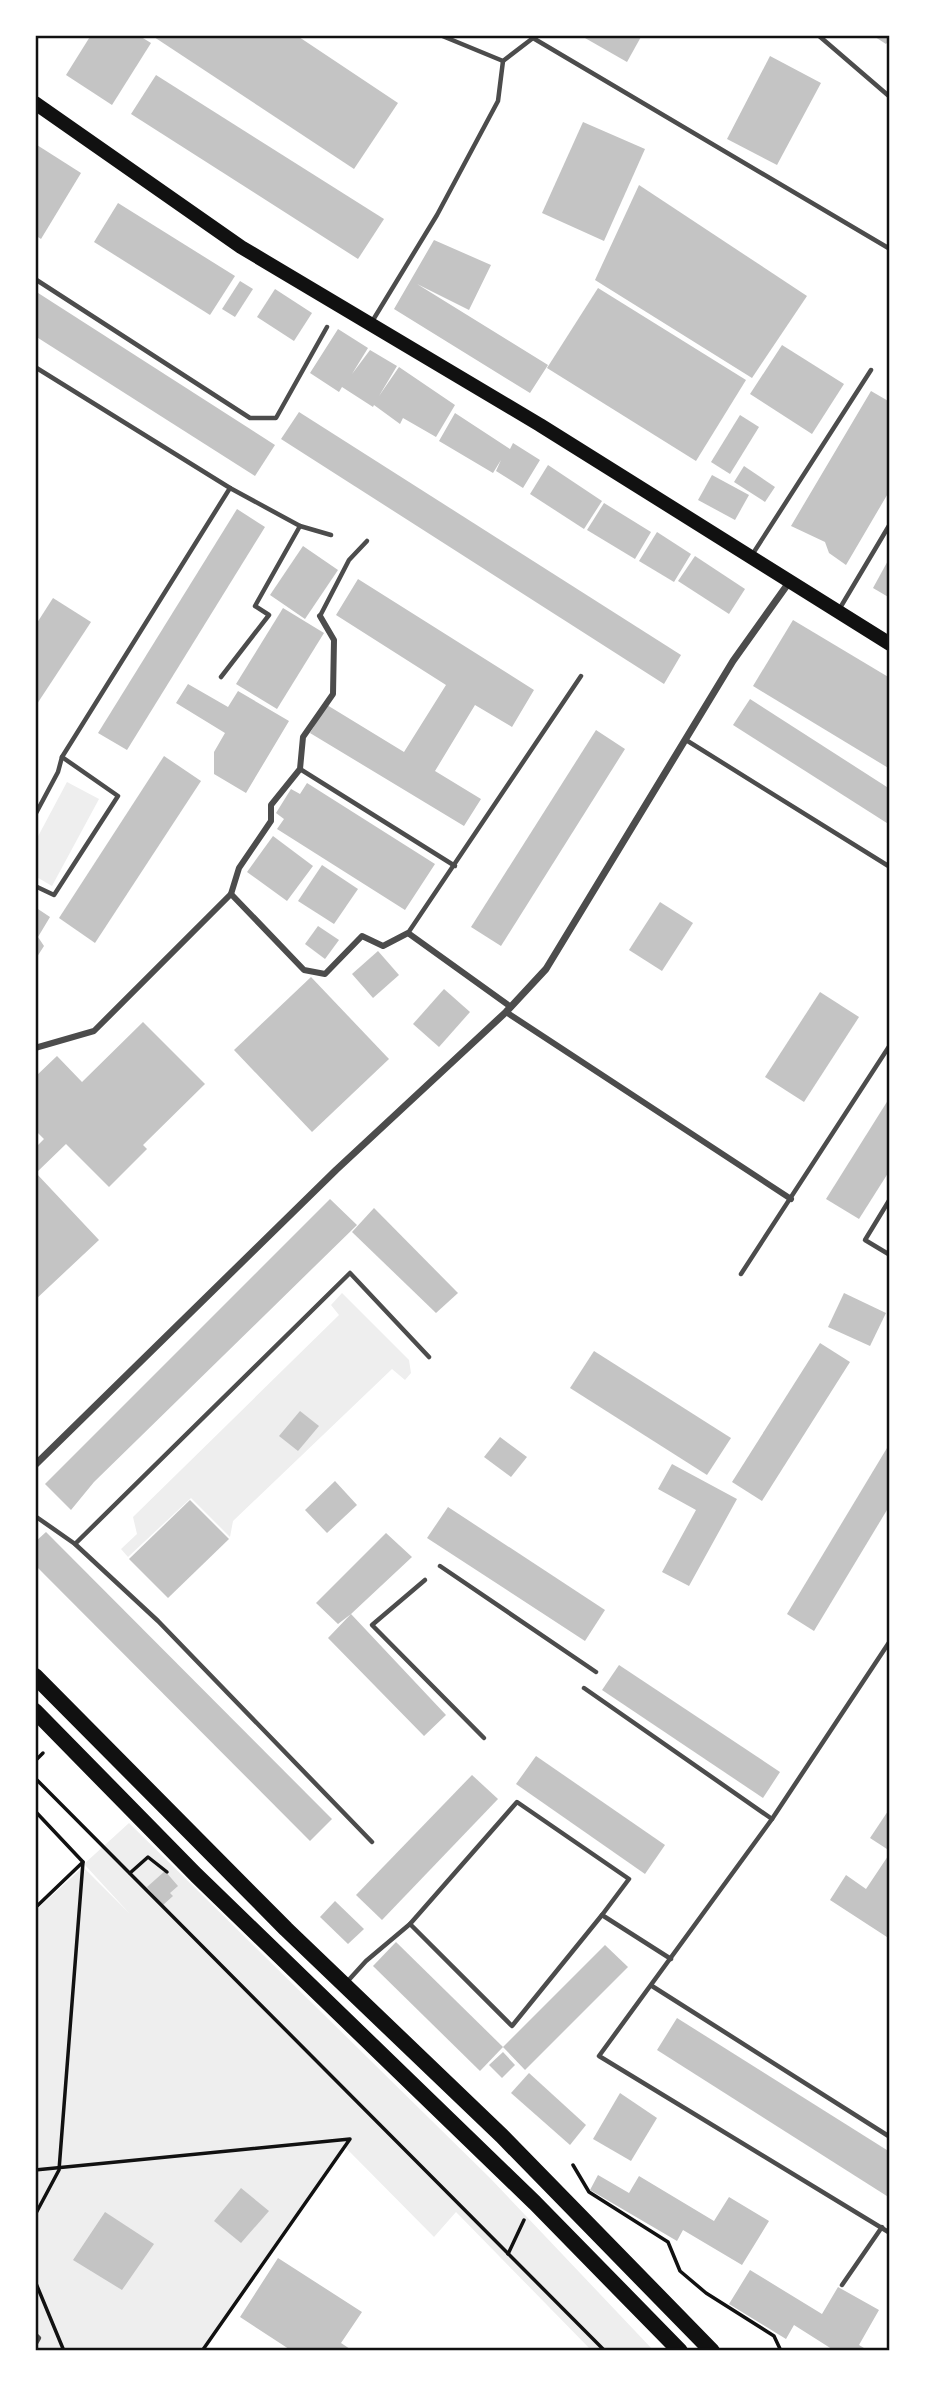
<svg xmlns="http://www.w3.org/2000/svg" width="925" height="2386" font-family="'IBM Plex Sans',sans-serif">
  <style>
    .green { fill: #eee }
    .building { fill: #c4c4c4 }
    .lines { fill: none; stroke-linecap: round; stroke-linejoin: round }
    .path { stroke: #111; stroke-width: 3.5 }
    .service { stroke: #4c4c4c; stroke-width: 4.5 }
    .pedestrian { stroke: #4c4c4c; stroke-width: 6 }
    .minor { stroke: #4c4c4c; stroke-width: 7 }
    .secondary { stroke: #111; stroke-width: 14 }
    .primary { stroke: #111; stroke-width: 16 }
    .neatline { fill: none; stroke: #111; stroke-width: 2.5 }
  </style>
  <rect width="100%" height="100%" fill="#fff"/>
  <g class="green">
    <polygon points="67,782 99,799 52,886 35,876 35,842"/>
    <polygon points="342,1293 409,1360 411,1373 405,1380 392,1369 233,1521 230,1537 191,1498 128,1557 121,1549 137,1534 133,1517 339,1315 331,1305"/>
    <polygon points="129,1823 490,2178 654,2351 592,2351 456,2212 434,2237 345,2147 202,2351 35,2351 35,1911 83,1867 130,1914 84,1864"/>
  </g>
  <g class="building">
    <polygon points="91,35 138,35 151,43 112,105 66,75"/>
    <polygon points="151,35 296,35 398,103 354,169"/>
    <polygon points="586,35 642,35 627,62 585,38"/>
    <polygon points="872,35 890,35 890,39 886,44"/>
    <polygon points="770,56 821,83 777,165 727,139"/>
    <polygon points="156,75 384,219 358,259 131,114"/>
    <polygon points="583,122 645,149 604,241 542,213"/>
    <polygon points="37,145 81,173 41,239 35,235"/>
    <polygon points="639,185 807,296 752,378 595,280"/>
    <polygon points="118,203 235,276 210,315 94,242"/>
    <polygon points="434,240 491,265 469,310 417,284 548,365 530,393 394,309"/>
    <polygon points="240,281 253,289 235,317 222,309"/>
    <polygon points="598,288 746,380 696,461 547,368"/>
    <polygon points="275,289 312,313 294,341 257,317"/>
    <polygon points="35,291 275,445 255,476 35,336"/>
    <polygon points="338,329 368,348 352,374 370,350 397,366 379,396 399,367 455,405 436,437 403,418 400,424 374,405 373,407 342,387 339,392 310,373"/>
    <polygon points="782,345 844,384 812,434 750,394"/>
    <polygon points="871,391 890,402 890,490 846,565 829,553 825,542 791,526"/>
    <polygon points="299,412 681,655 664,684 281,439"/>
    <polygon points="455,413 510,449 513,443 540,460 523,488 496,471 501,460 493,473 439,441"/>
    <polygon points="740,415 759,427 730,474 711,462"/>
    <polygon points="548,465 602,501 584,529 530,494"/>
    <polygon points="744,466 775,487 765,502 734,482"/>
    <polygon points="712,475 749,495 735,520 698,500"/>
    <polygon points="604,503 651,532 635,559 587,530"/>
    <polygon points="237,509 265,527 127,750 98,733"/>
    <polygon points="657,532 691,554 674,582 639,561"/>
    <polygon points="303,546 338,570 305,619 270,595"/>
    <polygon points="695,556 745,589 729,614 678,581"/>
    <polygon points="890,557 890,598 873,588"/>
    <polygon points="358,579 534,690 512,727 475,705 435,771 481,799 464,826 310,733 327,705 404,752 446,685 336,615"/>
    <polygon points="53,598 91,622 35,707 35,626"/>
    <polygon points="283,608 324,633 277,709 236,684"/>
    <polygon points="793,620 890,678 890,769 753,686"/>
    <polygon points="188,684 228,707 238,691 289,721 246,793 214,774 214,752 225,733 176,703"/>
    <polygon points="750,699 890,789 890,825 733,725"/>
    <polygon points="596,730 625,749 501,946 471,927"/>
    <polygon points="164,756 201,781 95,943 59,918"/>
    <polygon points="307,783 435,864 405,910 277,829 284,819 276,813 291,789 300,794"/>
    <polygon points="273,836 313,866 287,901 247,872"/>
    <polygon points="322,865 358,889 334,924 298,901"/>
    <polygon points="660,902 693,923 662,971 629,950"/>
    <polygon points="35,907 50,917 38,937 44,946 35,960"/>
    <polygon points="318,926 339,940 325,959 305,944"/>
    <polygon points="378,951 399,975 373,998 352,974"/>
    <polygon points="311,977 389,1059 312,1132 234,1050"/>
    <polygon points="444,989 470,1012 439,1047 413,1024"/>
    <polygon points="820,992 859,1017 804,1102 765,1077"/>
    <polygon points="143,1022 205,1084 143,1145 147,1149 109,1187 66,1144 36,1173 99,1240 35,1300 35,1148 44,1139 35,1130 35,1077 57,1056 82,1082"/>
    <polygon points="890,1097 890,1170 859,1219 826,1199"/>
    <polygon points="330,1199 357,1225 94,1482 71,1510 45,1484"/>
    <polygon points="374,1208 458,1293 436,1313 352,1232"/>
    <polygon points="844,1293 886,1313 870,1346 828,1327"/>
    <polygon points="820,1343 850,1362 762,1501 732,1482"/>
    <polygon points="594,1351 731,1438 707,1475 570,1388"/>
    <polygon points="300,1411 319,1426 298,1451 279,1436"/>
    <polygon points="500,1437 527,1457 511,1477 484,1457"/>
    <polygon points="890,1443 890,1505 814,1631 787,1614"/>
    <polygon points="672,1464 737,1499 689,1586 662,1572 696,1510 658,1489"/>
    <polygon points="335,1481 357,1505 327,1533 305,1510"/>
    <polygon points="190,1500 229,1539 168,1598 129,1559"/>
    <polygon points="448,1507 605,1610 585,1641 427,1538"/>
    <polygon points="46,1532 332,1819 310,1841 35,1565 35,1542"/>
    <polygon points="386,1533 412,1557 351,1614 446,1715 424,1736 328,1638 351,1614 338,1624 316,1603"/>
    <polygon points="619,1665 780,1772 763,1798 602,1690"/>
    <polygon points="536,1756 665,1845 645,1874 516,1784"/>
    <polygon points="472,1775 498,1799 382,1920 356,1895"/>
    <polygon points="890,1808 890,1851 870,1838"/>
    <polygon points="890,1853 890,1939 830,1900 846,1875 866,1889"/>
    <polygon points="165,1871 178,1886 170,1893 173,1896 163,1905 147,1887"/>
    <polygon points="335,1901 364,1929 348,1944 320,1917"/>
    <polygon points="396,1942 503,2047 480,2071 373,1966"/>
    <polygon points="605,1945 628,1967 525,2070 503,2047"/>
    <polygon points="677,2018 890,2152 890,2198 657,2050"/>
    <polygon points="503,2052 515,2065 502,2078 489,2065"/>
    <polygon points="529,2073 586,2125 570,2145 511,2093"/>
    <polygon points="620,2093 657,2118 631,2161 593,2139"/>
    <polygon points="598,2175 629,2193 639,2176 714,2221 729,2197 769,2221 742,2265 683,2230 677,2241 590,2190"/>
    <polygon points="241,2188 269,2211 241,2243 214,2221"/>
    <polygon points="105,2212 154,2244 122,2290 73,2260"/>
    <polygon points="278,2258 362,2312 341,2343 353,2351 292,2351 240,2317"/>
    <polygon points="750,2270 822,2314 838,2287 879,2310 859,2345 869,2351 835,2351 794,2325 786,2339 729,2304"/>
  </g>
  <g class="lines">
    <g class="path">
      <polyline points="35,1761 43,1753"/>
      <polyline points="35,1778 605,2351"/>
      <polyline points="35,1811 83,1862 35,1908"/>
      <polyline points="130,1873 148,1857 167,1872"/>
      <polyline points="573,2165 589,2192 668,2242 680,2271 706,2293 774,2336 781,2351"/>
      <polyline points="35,2170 350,2139 202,2351"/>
      <polyline points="35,2215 59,2170 83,1862"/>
      <polyline points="508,2254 524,2220"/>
      <polyline points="35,2281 64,2351"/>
    </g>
    <g class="service">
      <polyline points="440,35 503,61 533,38 890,249"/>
      <polyline points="818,35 890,97"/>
      <polyline points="35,279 250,418 276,418 327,327"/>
      <polyline points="373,320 437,215 498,101 503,61"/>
      <polyline points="35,367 230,488 62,757 58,772 35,815"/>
      <polyline points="230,488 300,526 331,535"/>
      <polyline points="752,555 871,370"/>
      <polyline points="840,608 890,524"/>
      <polyline points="320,616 349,560 367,541"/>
      <polyline points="221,677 269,615 255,606 300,526"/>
      <polyline points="686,740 890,867"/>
      <polyline points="300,769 455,866"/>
      <polyline points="35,886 54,895 118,796 62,757"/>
      <polyline points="408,933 581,676"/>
      <polyline points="890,1199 865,1240 890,1255"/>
      <polyline points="741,1274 890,1045"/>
      <polyline points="35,1516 75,1544 158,1621 372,1842"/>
      <polyline points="75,1544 350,1273 429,1357"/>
      <polyline points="440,1566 596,1672"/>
      <polyline points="425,1580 372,1625 484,1738"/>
      <polyline points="584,1688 772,1819 599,2056 890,2233"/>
      <polyline points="772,1819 890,1641"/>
      <polyline points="410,1924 512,2026 602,1915"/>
      <polyline points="346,1983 366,1961 410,1924 517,1802 629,1879 602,1915 671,1959"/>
      <polyline points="652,1986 890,2137"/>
      <polyline points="842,2285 882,2227"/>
      <polyline points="35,2334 39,2338 35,2345"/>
    </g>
    <g class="pedestrian">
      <polyline points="231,894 239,868 271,821 271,805 300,769 303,737 333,694 334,640 320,616"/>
      <polyline points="506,1012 791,1199"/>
      <polyline points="35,1048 94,1031 231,894 304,970 325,974 362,936 383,946 408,933 511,1007"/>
    </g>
    <polyline class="minor" points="35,1465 336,1170 506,1012 546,969 733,661 790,581"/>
    <polyline class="secondary" points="35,103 241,247 540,425 890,644"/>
    <g class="primary">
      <polyline points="35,1676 286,1929 502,2136 712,2351"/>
      <polyline points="35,1711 196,1875 535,2203 680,2351"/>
    </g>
  </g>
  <rect width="925" height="2386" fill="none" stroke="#ffffff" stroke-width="74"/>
  <rect x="37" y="37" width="851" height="2312" class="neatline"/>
</svg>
